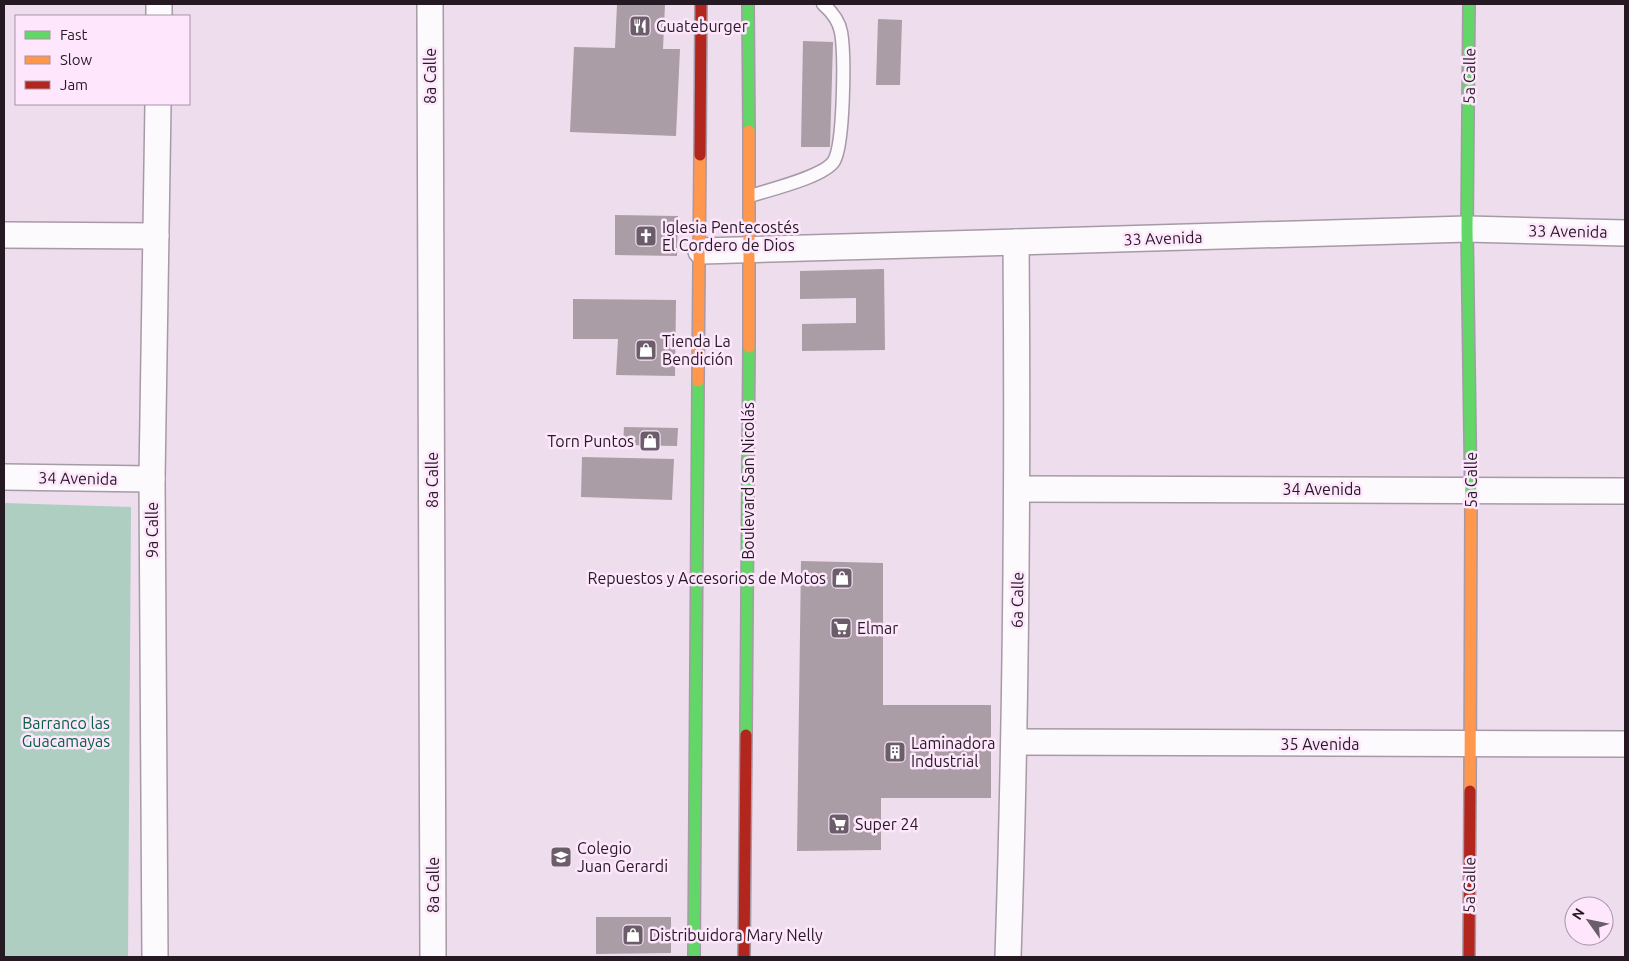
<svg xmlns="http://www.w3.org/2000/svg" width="1629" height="961" font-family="Ubuntu,sans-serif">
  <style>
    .forest { fill: #aecec1 }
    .building { fill: #aa9da6 }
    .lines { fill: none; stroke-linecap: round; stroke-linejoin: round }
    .lane-casing { stroke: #a79aa7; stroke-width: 15 }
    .street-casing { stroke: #a79aa7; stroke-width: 28 }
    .fast-casing { stroke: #a79aa7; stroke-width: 14 }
    .slow-casing { stroke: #a79aa7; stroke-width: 14 }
    .jam-casing { stroke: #a79aa7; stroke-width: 14 }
    .lane { stroke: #fcfafc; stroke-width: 12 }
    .street { stroke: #fcfafc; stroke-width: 25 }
    .fast { stroke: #63d668; stroke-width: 11 }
    .slow { stroke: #ff974d; stroke-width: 11 }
    .jam { stroke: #b3261e; stroke-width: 11 }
    .labels { text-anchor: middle; stroke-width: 5; stroke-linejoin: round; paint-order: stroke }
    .poi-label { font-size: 16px; fill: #251a24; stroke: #fee6fd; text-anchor: start }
    .street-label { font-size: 16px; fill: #251a24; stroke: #fee6fd }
    .park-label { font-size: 16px; fill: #066341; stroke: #fee6fd }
  </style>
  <rect width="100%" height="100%" fill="#eddded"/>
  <polygon class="forest" points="4,503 131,507 128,957 4,957"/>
  <g class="building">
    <polygon points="617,4 665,4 663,49 680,49 676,136 570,132 574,47 615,48"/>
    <polygon points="878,19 902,20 900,85 876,85"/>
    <polygon points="803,41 833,42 830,147 801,147"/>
    <polygon points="615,215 678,216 677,256 615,255"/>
    <polygon points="884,269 885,350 802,351 802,324 856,323 856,298 800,299 800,271"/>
    <polygon points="573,299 676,300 675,376 616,375 618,339 573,339"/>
    <polygon points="624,427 678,428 677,446 623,445"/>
    <polygon points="582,457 674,459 672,500 581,497"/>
    <polygon points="801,561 883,563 883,705 991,705 991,798 881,798 881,850 797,851"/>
    <polygon points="596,917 671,917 671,953 596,954"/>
  </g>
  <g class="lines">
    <g class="lane-casing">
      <path id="lane" d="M750,196C768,190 824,177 834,161C844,144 845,54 841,32C839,21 831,11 823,4"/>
    </g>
    <g class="street-casing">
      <g id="street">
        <polyline points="430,4 433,957"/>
        <polyline points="159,16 159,4"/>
        <polyline points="4,235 156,236"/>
        <polyline points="701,251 1467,229 1625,233"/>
        <polyline points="4,477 152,479"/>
        <polyline points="1019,489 1625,491"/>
        <polyline points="1016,742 1625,744"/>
        <polyline points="155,957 152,479 158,104"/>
        <path d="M1008,957C1016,719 1018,481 1016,242"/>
      </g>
    </g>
    <g class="fast-casing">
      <g id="fast">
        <polyline points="748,4 749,131"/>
        <polyline points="1469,4 1467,229 1471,503"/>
        <polyline points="746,735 749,347"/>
        <polyline points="694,957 698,381"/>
      </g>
    </g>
    <g class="slow-casing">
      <g id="slow">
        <polyline points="749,131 749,347"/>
        <polyline points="698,381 700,155"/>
        <polyline points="1470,791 1471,503"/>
      </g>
    </g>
    <g class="jam-casing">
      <g id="jam">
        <polyline points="700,155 701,4"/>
        <polyline points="744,957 746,735"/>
        <polyline points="1469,957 1470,791"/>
      </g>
    </g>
    <use href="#lane" class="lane"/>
    <use href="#street" class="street"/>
    <use href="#fast" class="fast"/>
    <use href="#slow" class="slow"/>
    <use href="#jam" class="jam"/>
  </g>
  <defs>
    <g id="restaurant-square" transform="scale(1.125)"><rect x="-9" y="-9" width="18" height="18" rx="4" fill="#6b5e6a" stroke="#fee6fd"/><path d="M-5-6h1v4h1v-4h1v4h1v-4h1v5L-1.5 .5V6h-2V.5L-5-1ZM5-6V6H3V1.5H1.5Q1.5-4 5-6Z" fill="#fff"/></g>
    <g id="church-square" transform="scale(1.125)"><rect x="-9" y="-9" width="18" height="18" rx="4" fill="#6b5e6a" stroke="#fee6fd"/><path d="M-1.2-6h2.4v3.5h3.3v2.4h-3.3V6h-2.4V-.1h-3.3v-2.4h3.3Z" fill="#fff"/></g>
    <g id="shop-square" transform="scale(1.125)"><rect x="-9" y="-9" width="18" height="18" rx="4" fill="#6b5e6a" stroke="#fee6fd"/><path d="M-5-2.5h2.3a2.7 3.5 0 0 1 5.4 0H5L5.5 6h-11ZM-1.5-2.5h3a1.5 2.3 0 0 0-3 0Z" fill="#fff"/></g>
    <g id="supermarket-square" transform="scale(1.125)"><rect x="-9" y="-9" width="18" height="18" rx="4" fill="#6b5e6a" stroke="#fee6fd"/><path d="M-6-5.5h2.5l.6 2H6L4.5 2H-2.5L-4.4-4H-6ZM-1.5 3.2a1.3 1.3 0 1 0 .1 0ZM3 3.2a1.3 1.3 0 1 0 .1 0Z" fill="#fff"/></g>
    <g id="building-square" transform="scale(1.125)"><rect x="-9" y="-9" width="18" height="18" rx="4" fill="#6b5e6a" stroke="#fee6fd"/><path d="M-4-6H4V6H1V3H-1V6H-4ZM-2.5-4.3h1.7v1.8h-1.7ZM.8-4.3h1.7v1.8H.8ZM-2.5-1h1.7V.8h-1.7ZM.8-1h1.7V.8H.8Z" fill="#fff"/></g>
    <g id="school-square" transform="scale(1.125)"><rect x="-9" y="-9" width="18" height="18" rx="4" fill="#6b5e6a" stroke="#fee6fd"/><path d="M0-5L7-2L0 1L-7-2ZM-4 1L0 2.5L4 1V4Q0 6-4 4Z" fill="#fff"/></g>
  </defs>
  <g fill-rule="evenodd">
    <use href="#restaurant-square" x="640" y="26"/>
    <use href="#church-square" x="646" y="236"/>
    <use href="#shop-square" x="646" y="350"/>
    <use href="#shop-square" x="650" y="441"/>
    <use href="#shop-square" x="842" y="578"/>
    <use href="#supermarket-square" x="841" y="628"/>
    <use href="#building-square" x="895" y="752"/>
    <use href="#supermarket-square" x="839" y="824"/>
    <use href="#school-square" x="561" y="857"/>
    <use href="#shop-square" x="633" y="935"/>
  </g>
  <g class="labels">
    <g class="poi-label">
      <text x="656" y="32">Guateburger</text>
      <text x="662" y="233">Iglesia Pentecostés<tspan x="662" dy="18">El Cordero de Dios</tspan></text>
      <text x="662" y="347">Tienda La<tspan x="662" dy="18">Bendición</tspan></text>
      <text x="634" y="447" text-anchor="end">Torn Puntos</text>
      <text x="826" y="584" text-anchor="end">Repuestos y Accesorios de Motos</text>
      <text x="857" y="634">Elmar</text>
      <text x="911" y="749">Laminadora<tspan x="911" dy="18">Industrial</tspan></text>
      <text x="855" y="830">Super 24</text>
      <text x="577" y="854">Colegio<tspan x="577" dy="18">Juan Gerardi</tspan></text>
      <text x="649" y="941">Distribuidora Mary Nelly</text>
    </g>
    <g class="street-label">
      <text transform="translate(430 76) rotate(-90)" y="6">8a Calle</text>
      <text transform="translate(1469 76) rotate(-89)" y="6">5a Calle</text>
      <text transform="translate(1568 231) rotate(1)" y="6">33 Avenida</text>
      <text transform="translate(1163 238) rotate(-2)" y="6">33 Avenida</text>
      <text transform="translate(78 478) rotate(1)" y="6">34 Avenida</text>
      <text transform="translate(432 480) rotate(-90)" y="6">8a Calle</text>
      <text transform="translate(1471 480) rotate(-90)" y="6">5a Calle</text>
      <text transform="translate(748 481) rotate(-90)" y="6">Boulevard San Nicolás</text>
      <text x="1322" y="495">34 Avenida</text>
      <text transform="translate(152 530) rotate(-90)" y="6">9a Calle</text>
      <text transform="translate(1017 600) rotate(-89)" y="6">6a Calle</text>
      <text x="1320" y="750">35 Avenida</text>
      <text transform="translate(433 885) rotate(-90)" y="6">8a Calle</text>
      <text transform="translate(1469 885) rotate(-89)" y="6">5a Calle</text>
    </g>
    <g class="park-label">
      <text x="66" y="729">Barranco las<tspan x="66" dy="18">Guacamayas</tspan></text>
    </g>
  </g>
  <rect width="1629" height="961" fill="none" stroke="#251a24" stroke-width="10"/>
  <rect x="15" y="15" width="175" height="90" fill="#fee6fd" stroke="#a794a6"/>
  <rect x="25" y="31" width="25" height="8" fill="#63d668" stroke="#a794a6"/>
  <text x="60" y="40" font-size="15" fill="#251a24">Fast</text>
  <rect x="25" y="56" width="25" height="8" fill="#ff974d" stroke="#a794a6"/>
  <text x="60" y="65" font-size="15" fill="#251a24">Slow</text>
  <rect x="25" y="81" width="25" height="8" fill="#b3261e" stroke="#a794a6"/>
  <text x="60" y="90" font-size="15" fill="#251a24">Jam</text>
  <g transform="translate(1589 921) rotate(303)"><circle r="24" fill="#fee6fd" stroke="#a794a6"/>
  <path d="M0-4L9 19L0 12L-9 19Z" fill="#6b5e6a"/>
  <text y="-8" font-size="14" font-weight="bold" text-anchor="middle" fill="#251a24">N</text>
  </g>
</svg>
